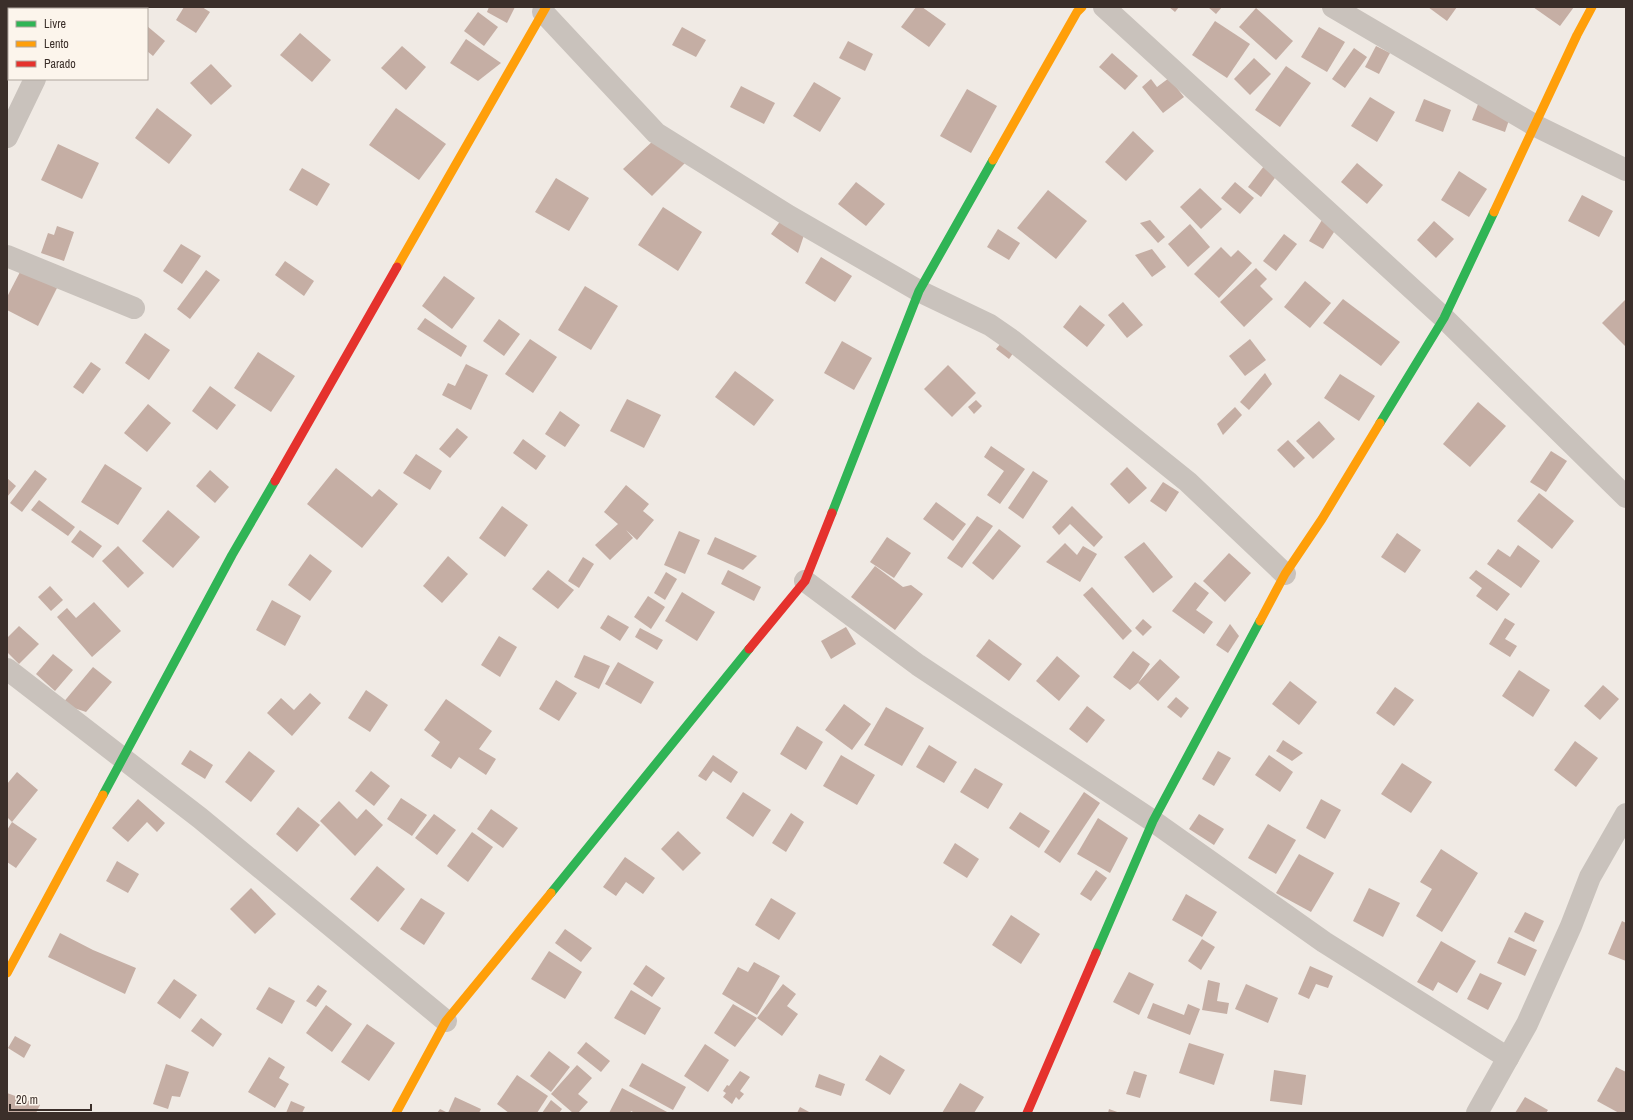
<svg xmlns="http://www.w3.org/2000/svg" width="1633" height="1120" font-family="'Archivo Narrow',sans-serif">
  <style>
    .building { fill: #c5aea4 }
    .lines { fill: none; stroke-linecap: round; stroke-linejoin: round }
    .street { stroke: #c9c2bc; stroke-width: 22 }
    .fast { stroke: #30b455; stroke-width: 9 }
    .slow { stroke: #ff9f0a; stroke-width: 9 }
    .jam { stroke: #e5322d; stroke-width: 9 }
  </style>
  <rect width="100%" height="100%" fill="#f0eae4"/>
  <g class="building">
    <polygon points="184,7 202,7 210,12 196,33 176,20"/>
    <polygon points="489,7 515,7 507,23 487,12"/>
    <polygon points="916,7 922,7 946,24 929,47 901,27"/>
    <polygon points="1169,7 1179,7 1175,12"/>
    <polygon points="1208,7 1222,7 1216,14"/>
    <polygon points="1428,7 1457,7 1447,21"/>
    <polygon points="1533,7 1574,7 1560,26"/>
    <polygon points="1256,8 1293,41 1276,60 1239,27"/>
    <polygon points="7,10 9,11 9,44 7,43"/>
    <polygon points="478,12 498,27 484,46 464,31"/>
    <polygon points="1215,21 1250,44 1227,78 1192,55"/>
    <polygon points="147,26 165,41 153,56 147,51"/>
    <polygon points="682,27 706,40 696,57 672,45"/>
    <polygon points="1319,27 1345,42 1327,72 1301,57"/>
    <polygon points="300,33 331,60 312,82 280,55"/>
    <polygon points="466,39 501,63 478,81 450,63"/>
    <polygon points="848,41 873,54 865,71 839,58"/>
    <polygon points="402,46 426,67 406,90 381,68"/>
    <polygon points="1376,46 1390,53 1379,74 1365,67"/>
    <polygon points="1354,48 1367,57 1345,88 1332,79"/>
    <polygon points="1112,53 1138,76 1125,90 1099,67"/>
    <polygon points="1254,58 1271,74 1250,95 1234,79"/>
    <polygon points="211,64 232,86 211,105 190,83"/>
    <polygon points="1286,66 1311,83 1280,127 1255,110"/>
    <polygon points="1169,78 1184,97 1163,113 1142,87 1151,79 1157,87"/>
    <polygon points="814,82 841,98 820,132 793,116"/>
    <polygon points="741,86 775,103 764,124 730,107"/>
    <polygon points="967,89 997,106 971,153 940,136"/>
    <polygon points="1370,97 1395,112 1377,142 1351,126"/>
    <polygon points="1424,99 1451,110 1443,132 1415,121"/>
    <polygon points="1480,99 1512,111 1505,132 1472,120"/>
    <polygon points="157,108 192,135 169,164 135,138"/>
    <polygon points="396,108 446,144 419,180 369,145"/>
    <polygon points="1133,131 1154,151 1126,181 1105,162"/>
    <polygon points="655,139 690,158 652,196 623,169"/>
    <polygon points="58,144 99,163 82,199 41,180"/>
    <polygon points="1357,163 1383,185 1367,204 1341,182"/>
    <polygon points="1264,166 1277,175 1261,197 1248,187"/>
    <polygon points="302,168 330,184 317,206 289,190"/>
    <polygon points="1459,171 1487,189 1469,217 1441,200"/>
    <polygon points="556,178 589,198 569,231 535,212"/>
    <polygon points="856,182 885,204 866,226 838,204"/>
    <polygon points="1235,182 1254,198 1240,214 1221,198"/>
    <polygon points="1200,188 1222,209 1201,229 1180,207"/>
    <polygon points="1048,190 1087,221 1056,259 1017,228"/>
    <polygon points="1582,195 1613,211 1599,237 1568,221"/>
    <polygon points="663,207 702,232 678,271 638,245"/>
    <polygon points="781,220 804,235 798,253 771,234"/>
    <polygon points="1150,220 1165,237 1158,243 1140,223"/>
    <polygon points="1322,220 1336,229 1323,249 1309,241"/>
    <polygon points="1434,221 1454,239 1436,258 1417,240"/>
    <polygon points="1190,224 1210,247 1188,267 1168,244"/>
    <polygon points="57,226 74,232 64,261 41,253 48,233 54,235"/>
    <polygon points="998,229 1020,243 1009,260 987,247"/>
    <polygon points="1284,234 1297,244 1276,271 1263,261"/>
    <polygon points="181,244 201,256 182,284 163,271"/>
    <polygon points="1221,247 1231,257 1238,250 1252,263 1219,298 1194,274"/>
    <polygon points="1152,249 1166,267 1152,277 1135,255"/>
    <polygon points="821,257 852,276 835,302 805,283"/>
    <polygon points="285,261 314,281 304,296 275,275"/>
    <polygon points="1256,268 1267,279 1260,286 1273,299 1244,327 1220,302"/>
    <polygon points="21,270 57,288 38,326 7,310 7,297"/>
    <polygon points="206,270 220,280 190,319 177,309"/>
    <polygon points="444,276 475,298 452,329 422,306"/>
    <polygon points="1305,281 1331,303 1310,328 1284,307"/>
    <polygon points="585,286 618,306 591,350 558,330"/>
    <polygon points="1343,299 1400,342 1381,366 1323,323"/>
    <polygon points="1626,299 1626,347 1602,323"/>
    <polygon points="1123,302 1143,325 1127,338 1108,315"/>
    <polygon points="1080,305 1105,325 1087,347 1063,327"/>
    <polygon points="425,318 467,346 461,357 417,329"/>
    <polygon points="499,319 520,334 504,356 483,341"/>
    <polygon points="145,333 170,350 149,380 125,363"/>
    <polygon points="530,339 557,357 533,393 505,374"/>
    <polygon points="1250,339 1266,360 1245,376 1229,356"/>
    <polygon points="842,341 872,358 854,390 824,373"/>
    <polygon points="1002,342 1014,352 1009,359 996,349"/>
    <polygon points="258,352 295,376 271,412 234,388"/>
    <polygon points="91,362 101,369 83,394 73,387"/>
    <polygon points="466,364 488,375 471,410 442,395 448,383 455,386"/>
    <polygon points="948,365 976,393 952,417 924,389"/>
    <polygon points="735,371 774,400 754,426 715,397"/>
    <polygon points="1265,373 1272,384 1249,410 1240,402"/>
    <polygon points="1340,374 1375,396 1359,421 1324,398"/>
    <polygon points="210,386 236,405 217,430 192,411"/>
    <polygon points="627,399 661,415 644,448 610,431"/>
    <polygon points="976,400 982,406 974,414 968,407"/>
    <polygon points="1478,402 1506,426 1470,467 1443,444"/>
    <polygon points="148,404 171,423 147,452 124,433"/>
    <polygon points="1235,407 1242,415 1223,435 1217,424"/>
    <polygon points="560,411 580,425 565,447 545,434"/>
    <polygon points="1319,421 1335,439 1313,459 1296,441"/>
    <polygon points="457,428 468,437 450,458 439,449"/>
    <polygon points="523,439 546,456 536,470 513,453"/>
    <polygon points="1288,440 1305,458 1294,468 1277,450"/>
    <polygon points="991,446 1025,469 1000,504 987,495 1004,471 984,457"/>
    <polygon points="1551,451 1567,461 1546,492 1530,482"/>
    <polygon points="416,454 442,471 430,490 403,473"/>
    <polygon points="105,464 142,488 118,525 81,502"/>
    <polygon points="1127,467 1147,488 1129,504 1110,484"/>
    <polygon points="336,468 372,497 379,489 398,504 362,548 307,504"/>
    <polygon points="35,470 47,479 22,512 10,503"/>
    <polygon points="210,470 229,487 215,503 196,486"/>
    <polygon points="1033,471 1048,481 1023,519 1008,508"/>
    <polygon points="7,478 16,486 7,497"/>
    <polygon points="1163,482 1179,492 1166,512 1150,501"/>
    <polygon points="626,485 649,504 643,511 654,520 637,540 626,530 633,538 610,560 595,545 618,524 604,512"/>
    <polygon points="1539,493 1574,521 1552,549 1517,521"/>
    <polygon points="39,500 75,527 68,536 31,510"/>
    <polygon points="936,502 966,524 953,541 923,519"/>
    <polygon points="502,506 528,525 505,557 479,538"/>
    <polygon points="1072,506 1103,537 1094,547 1070,524 1059,535 1052,527"/>
    <polygon points="168,510 200,537 173,568 142,541"/>
    <polygon points="977,516 993,526 962,568 947,558"/>
    <polygon points="999,529 1021,546 993,580 972,563"/>
    <polygon points="80,530 102,546 93,558 71,542"/>
    <polygon points="679,531 700,540 685,574 664,565"/>
    <polygon points="1397,533 1421,550 1405,573 1381,557"/>
    <polygon points="715,537 757,556 743,570 707,554"/>
    <polygon points="887,537 911,553 894,578 870,562"/>
    <polygon points="1144,542 1173,577 1153,593 1124,557"/>
    <polygon points="1065,543 1077,555 1083,546 1097,554 1080,582 1046,562"/>
    <polygon points="1518,545 1540,561 1521,588 1487,564 1498,549 1510,557"/>
    <polygon points="118,546 144,573 128,588 102,561"/>
    <polygon points="1229,553 1251,573 1225,602 1203,581"/>
    <polygon points="310,554 332,571 310,601 288,585"/>
    <polygon points="448,556 468,574 442,603 423,586"/>
    <polygon points="583,557 594,564 579,588 568,581"/>
    <polygon points="875,566 903,587 911,585 923,594 895,630 851,597"/>
    <polygon points="548,570 574,590 558,609 532,589"/>
    <polygon points="728,570 761,587 754,601 721,584"/>
    <polygon points="1476,570 1510,594 1497,611 1476,596 1482,588 1469,578"/>
    <polygon points="666,572 677,579 665,600 654,593"/>
    <polygon points="1195,582 1209,593 1196,610 1213,622 1204,634 1172,611"/>
    <polygon points="50,586 63,600 51,611 38,597"/>
    <polygon points="1092,587 1132,631 1123,640 1083,595"/>
    <polygon points="682,592 715,612 697,641 665,621"/>
    <polygon points="648,596 665,607 651,629 634,617"/>
    <polygon points="272,600 301,616 285,646 256,630"/>
    <polygon points="94,602 121,631 92,657 57,617 67,608 76,618"/>
    <polygon points="608,615 629,627 620,641 600,628"/>
    <polygon points="1505,618 1515,624 1505,639 1517,646 1510,657 1489,644"/>
    <polygon points="1143,619 1152,627 1143,636 1135,628"/>
    <polygon points="1230,624 1239,636 1228,653 1216,645"/>
    <polygon points="19,626 39,644 19,664 7,652 7,638"/>
    <polygon points="846,627 856,644 831,659 821,641"/>
    <polygon points="640,628 663,640 657,650 635,637"/>
    <polygon points="499,636 517,647 500,677 481,665"/>
    <polygon points="989,639 1022,664 1009,681 976,656"/>
    <polygon points="1133,651 1150,664 1138,683 1160,659 1180,677 1158,701 1138,683 1130,690 1113,677"/>
    <polygon points="53,654 73,670 55,691 36,674"/>
    <polygon points="584,655 610,666 599,689 574,677"/>
    <polygon points="1057,656 1080,676 1059,701 1036,681"/>
    <polygon points="618,662 654,682 641,704 605,684"/>
    <polygon points="93,667 112,682 86,712 62,704"/>
    <polygon points="1519,670 1550,690 1533,717 1502,696"/>
    <polygon points="556,680 577,693 559,721 539,709"/>
    <polygon points="1290,681 1317,702 1299,725 1272,704"/>
    <polygon points="1603,685 1619,699 1600,720 1584,706"/>
    <polygon points="1395,687 1414,700 1394,726 1376,713"/>
    <polygon points="366,690 388,705 370,732 348,718"/>
    <polygon points="310,693 321,703 292,736 267,713 281,698 294,710"/>
    <polygon points="1176,697 1189,708 1181,718 1167,707"/>
    <polygon points="446,699 492,731 479,749 496,759 486,775 459,757 451,769 431,756 440,742 424,730"/>
    <polygon points="844,704 871,724 852,750 825,730"/>
    <polygon points="1087,706 1105,720 1087,743 1069,729"/>
    <polygon points="886,707 924,728 902,766 864,745"/>
    <polygon points="797,726 823,742 806,770 780,754"/>
    <polygon points="1283,740 1303,753 1292,761 1276,751"/>
    <polygon points="1575,741 1598,758 1576,787 1554,770"/>
    <polygon points="929,745 957,762 944,783 916,767"/>
    <polygon points="190,750 213,765 205,779 181,764"/>
    <polygon points="249,751 275,771 251,802 225,782"/>
    <polygon points="1218,751 1231,758 1214,786 1202,779"/>
    <polygon points="713,755 738,772 731,783 713,771 706,781 698,776"/>
    <polygon points="841,755 875,775 857,805 823,786"/>
    <polygon points="1269,755 1293,772 1280,792 1255,775"/>
    <polygon points="1402,763 1432,782 1411,813 1381,794"/>
    <polygon points="975,768 1003,784 988,809 960,792"/>
    <polygon points="371,771 390,786 374,806 355,791"/>
    <polygon points="17,772 38,790 12,822 7,817 7,784"/>
    <polygon points="743,792 771,810 753,837 726,818"/>
    <polygon points="1084,792 1100,803 1060,863 1044,852"/>
    <polygon points="401,798 427,815 412,836 387,819"/>
    <polygon points="138,799 165,823 157,832 147,822 128,842 112,828"/>
    <polygon points="1321,799 1341,810 1325,839 1306,828"/>
    <polygon points="339,801 357,819 366,809 383,825 355,856 320,821"/>
    <polygon points="298,807 320,825 297,852 276,834"/>
    <polygon points="491,809 518,828 503,848 477,829"/>
    <polygon points="1020,812 1050,831 1039,848 1009,828"/>
    <polygon points="791,813 804,822 786,852 772,843"/>
    <polygon points="434,814 456,830 437,855 415,838"/>
    <polygon points="1199,814 1224,829 1214,845 1189,829"/>
    <polygon points="1098,818 1128,838 1110,873 1077,854"/>
    <polygon points="12,822 37,839 16,868 7,862 7,830"/>
    <polygon points="1268,824 1296,840 1276,874 1248,858"/>
    <polygon points="678,831 701,853 683,871 661,849"/>
    <polygon points="472,832 493,847 468,882 447,866"/>
    <polygon points="955,843 979,859 967,878 943,863"/>
    <polygon points="1441,849 1478,873 1442,932 1416,916 1432,889 1420,882"/>
    <polygon points="1299,854 1334,873 1311,912 1276,893"/>
    <polygon points="625,857 655,878 643,894 626,882 616,896 603,887"/>
    <polygon points="117,861 139,874 128,893 106,881"/>
    <polygon points="377,866 405,889 378,922 350,899"/>
    <polygon points="1096,870 1107,878 1091,901 1080,894"/>
    <polygon points="251,888 276,914 255,934 230,909"/>
    <polygon points="1369,888 1400,903 1383,937 1353,921"/>
    <polygon points="1186,894 1217,912 1202,937 1172,920"/>
    <polygon points="421,898 445,913 424,945 400,929"/>
    <polygon points="771,898 796,913 779,940 755,925"/>
    <polygon points="1525,912 1544,921 1534,942 1514,932"/>
    <polygon points="1011,915 1040,934 1021,964 992,945"/>
    <polygon points="1622,921 1626,923 1626,961 1608,954"/>
    <polygon points="565,929 592,948 581,962 555,943"/>
    <polygon points="60,933 93,950 136,968 125,994 48,957"/>
    <polygon points="1509,937 1537,950 1525,976 1497,963"/>
    <polygon points="1202,939 1215,947 1201,970 1188,961"/>
    <polygon points="1441,941 1476,961 1457,993 1438,982 1433,991 1417,982"/>
    <polygon points="549,951 582,972 565,999 531,979"/>
    <polygon points="754,962 780,976 757,1015 722,994 738,967 748,972"/>
    <polygon points="646,965 665,978 652,997 633,984"/>
    <polygon points="1310,966 1333,976 1328,988 1316,984 1309,999 1298,994"/>
    <polygon points="1129,972 1154,984 1139,1015 1113,1002"/>
    <polygon points="1480,973 1502,983 1488,1010 1467,999"/>
    <polygon points="174,979 197,995 180,1019 157,1003"/>
    <polygon points="1208,980 1220,983 1217,1001 1229,1003 1227,1014 1202,1010"/>
    <polygon points="783,984 796,994 787,1006 798,1014 782,1036 757,1018"/>
    <polygon points="1246,984 1278,998 1268,1023 1235,1009"/>
    <polygon points="318,985 327,991 316,1007 306,1001"/>
    <polygon points="269,987 295,1001 282,1024 256,1009"/>
    <polygon points="631,990 661,1008 645,1035 614,1018"/>
    <polygon points="1153,1003 1184,1015 1188,1004 1200,1009 1190,1035 1147,1018"/>
    <polygon points="733,1004 757,1018 735,1047 714,1033"/>
    <polygon points="326,1005 352,1024 332,1052 306,1033"/>
    <polygon points="201,1018 222,1034 213,1047 191,1031"/>
    <polygon points="367,1024 395,1043 369,1081 341,1062"/>
    <polygon points="15,1036 31,1045 24,1058 8,1048"/>
    <polygon points="586,1042 610,1061 601,1072 577,1053"/>
    <polygon points="1189,1043 1224,1054 1214,1085 1179,1073"/>
    <polygon points="705,1044 729,1060 708,1092 684,1076"/>
    <polygon points="549,1051 570,1067 551,1092 530,1076"/>
    <polygon points="880,1055 905,1070 890,1095 865,1080"/>
    <polygon points="269,1057 285,1067 279,1078 289,1084 275,1108 248,1092"/>
    <polygon points="642,1063 686,1087 673,1110 629,1086"/>
    <polygon points="166,1064 189,1072 180,1097 172,1096 168,1109 153,1104"/>
    <polygon points="577,1065 592,1078 578,1094 588,1102 578,1113 573,1113 551,1094"/>
    <polygon points="1616,1067 1626,1072 1625,1113 1619,1113 1597,1101"/>
    <polygon points="1274,1070 1306,1075 1302,1105 1270,1101"/>
    <polygon points="740,1071 750,1077 740,1091 744,1094 739,1100 736,1097 732,1104 723,1097 726,1093 723,1091 727,1085 729,1086"/>
    <polygon points="1134,1071 1147,1075 1140,1098 1126,1094"/>
    <polygon points="819,1074 845,1084 841,1096 815,1087"/>
    <polygon points="517,1075 548,1096 537,1113 509,1113 497,1104"/>
    <polygon points="960,1083 984,1097 974,1113 942,1113"/>
    <polygon points="622,1088 669,1113 635,1113 631,1111 630,1113 609,1113"/>
    <polygon points="7,1093 40,1105 36,1113 7,1113"/>
    <polygon points="455,1097 481,1109 479,1113 437,1113 440,1109 448,1113"/>
    <polygon points="1525,1097 1548,1110 1546,1113 1515,1113"/>
    <polygon points="551,1100 562,1109 559,1113 542,1113"/>
    <polygon points="291,1101 305,1107 302,1113 286,1113"/>
    <polygon points="800,1107 811,1113 797,1113"/>
    <polygon points="1109,1109 1120,1113 1108,1113"/>
  </g>
  <g class="lines">
    <g class="street">
      <polyline points="1104,7 1444,318 1626,497"/>
      <polyline points="1333,7 1534,125 1626,170"/>
      <polyline points="71,9 72,7"/>
      <polyline points="543,12 656,133 789,216 919,291 990,325 1013,341 1188,482 1285,574"/>
      <polyline points="7,63 9,65"/>
      <polyline points="7,137 35,79"/>
      <polyline points="7,256 134,308"/>
      <polyline points="805,581 918,665 1153,821 1324,942 1508,1058"/>
      <polyline points="7,669 200,818 446,1021"/>
      <polyline points="1477,1113 1527,1024 1571,926 1590,877 1626,814"/>
    </g>
    <g class="fast">
      <polyline points="1380,423 1444,318 1494,212"/>
      <polyline points="832,513 919,291 993,160"/>
      <polyline points="103,795 232,555 275,481"/>
      <polyline points="551,893 749,649"/>
      <polyline points="1096,953 1153,821 1260,621"/>
    </g>
    <g class="slow">
      <polyline points="993,160 1077,12 1082,7"/>
      <polyline points="1494,212 1577,35 1592,7"/>
      <polyline points="397,267 546,7"/>
      <polyline points="1260,621 1285,574 1322,519 1380,423"/>
      <polyline points="7,973 103,795"/>
      <polyline points="396,1113 446,1021 551,893"/>
    </g>
    <g class="jam">
      <polyline points="275,481 397,267"/>
      <polyline points="749,649 805,581 832,513"/>
      <polyline points="1027,1113 1096,953"/>
    </g>
  </g>
  <rect width="1633" height="1120" fill="none" stroke="#3b2f2a" stroke-width="16"/>
  <rect x="8" y="8" width="140" height="72" fill="#fcf5ec" stroke="#afa69e"/>
  <rect x="16" y="21" width="20" height="6" fill="#30b455" stroke="#afa69e"/>
  <text x="44" y="28" font-size="12" fill="#3b2f2a">Livre</text>
  <rect x="16" y="41" width="20" height="6" fill="#ff9f0a" stroke="#afa69e"/>
  <text x="44" y="48" font-size="12" fill="#3b2f2a">Lento</text>
  <rect x="16" y="61" width="20" height="6" fill="#e5322d" stroke="#afa69e"/>
  <text x="44" y="68" font-size="12" fill="#3b2f2a">Parado</text>
  <path d="M10 1104v6h81v-6" fill="none" stroke="#3b2f2a" stroke-width="2"/>
  <text x="16" y="1104" font-size="12" fill="#3b2f2a" stroke="#fcf5ec" stroke-width="3" paint-order="stroke">20 m</text>
</svg>
